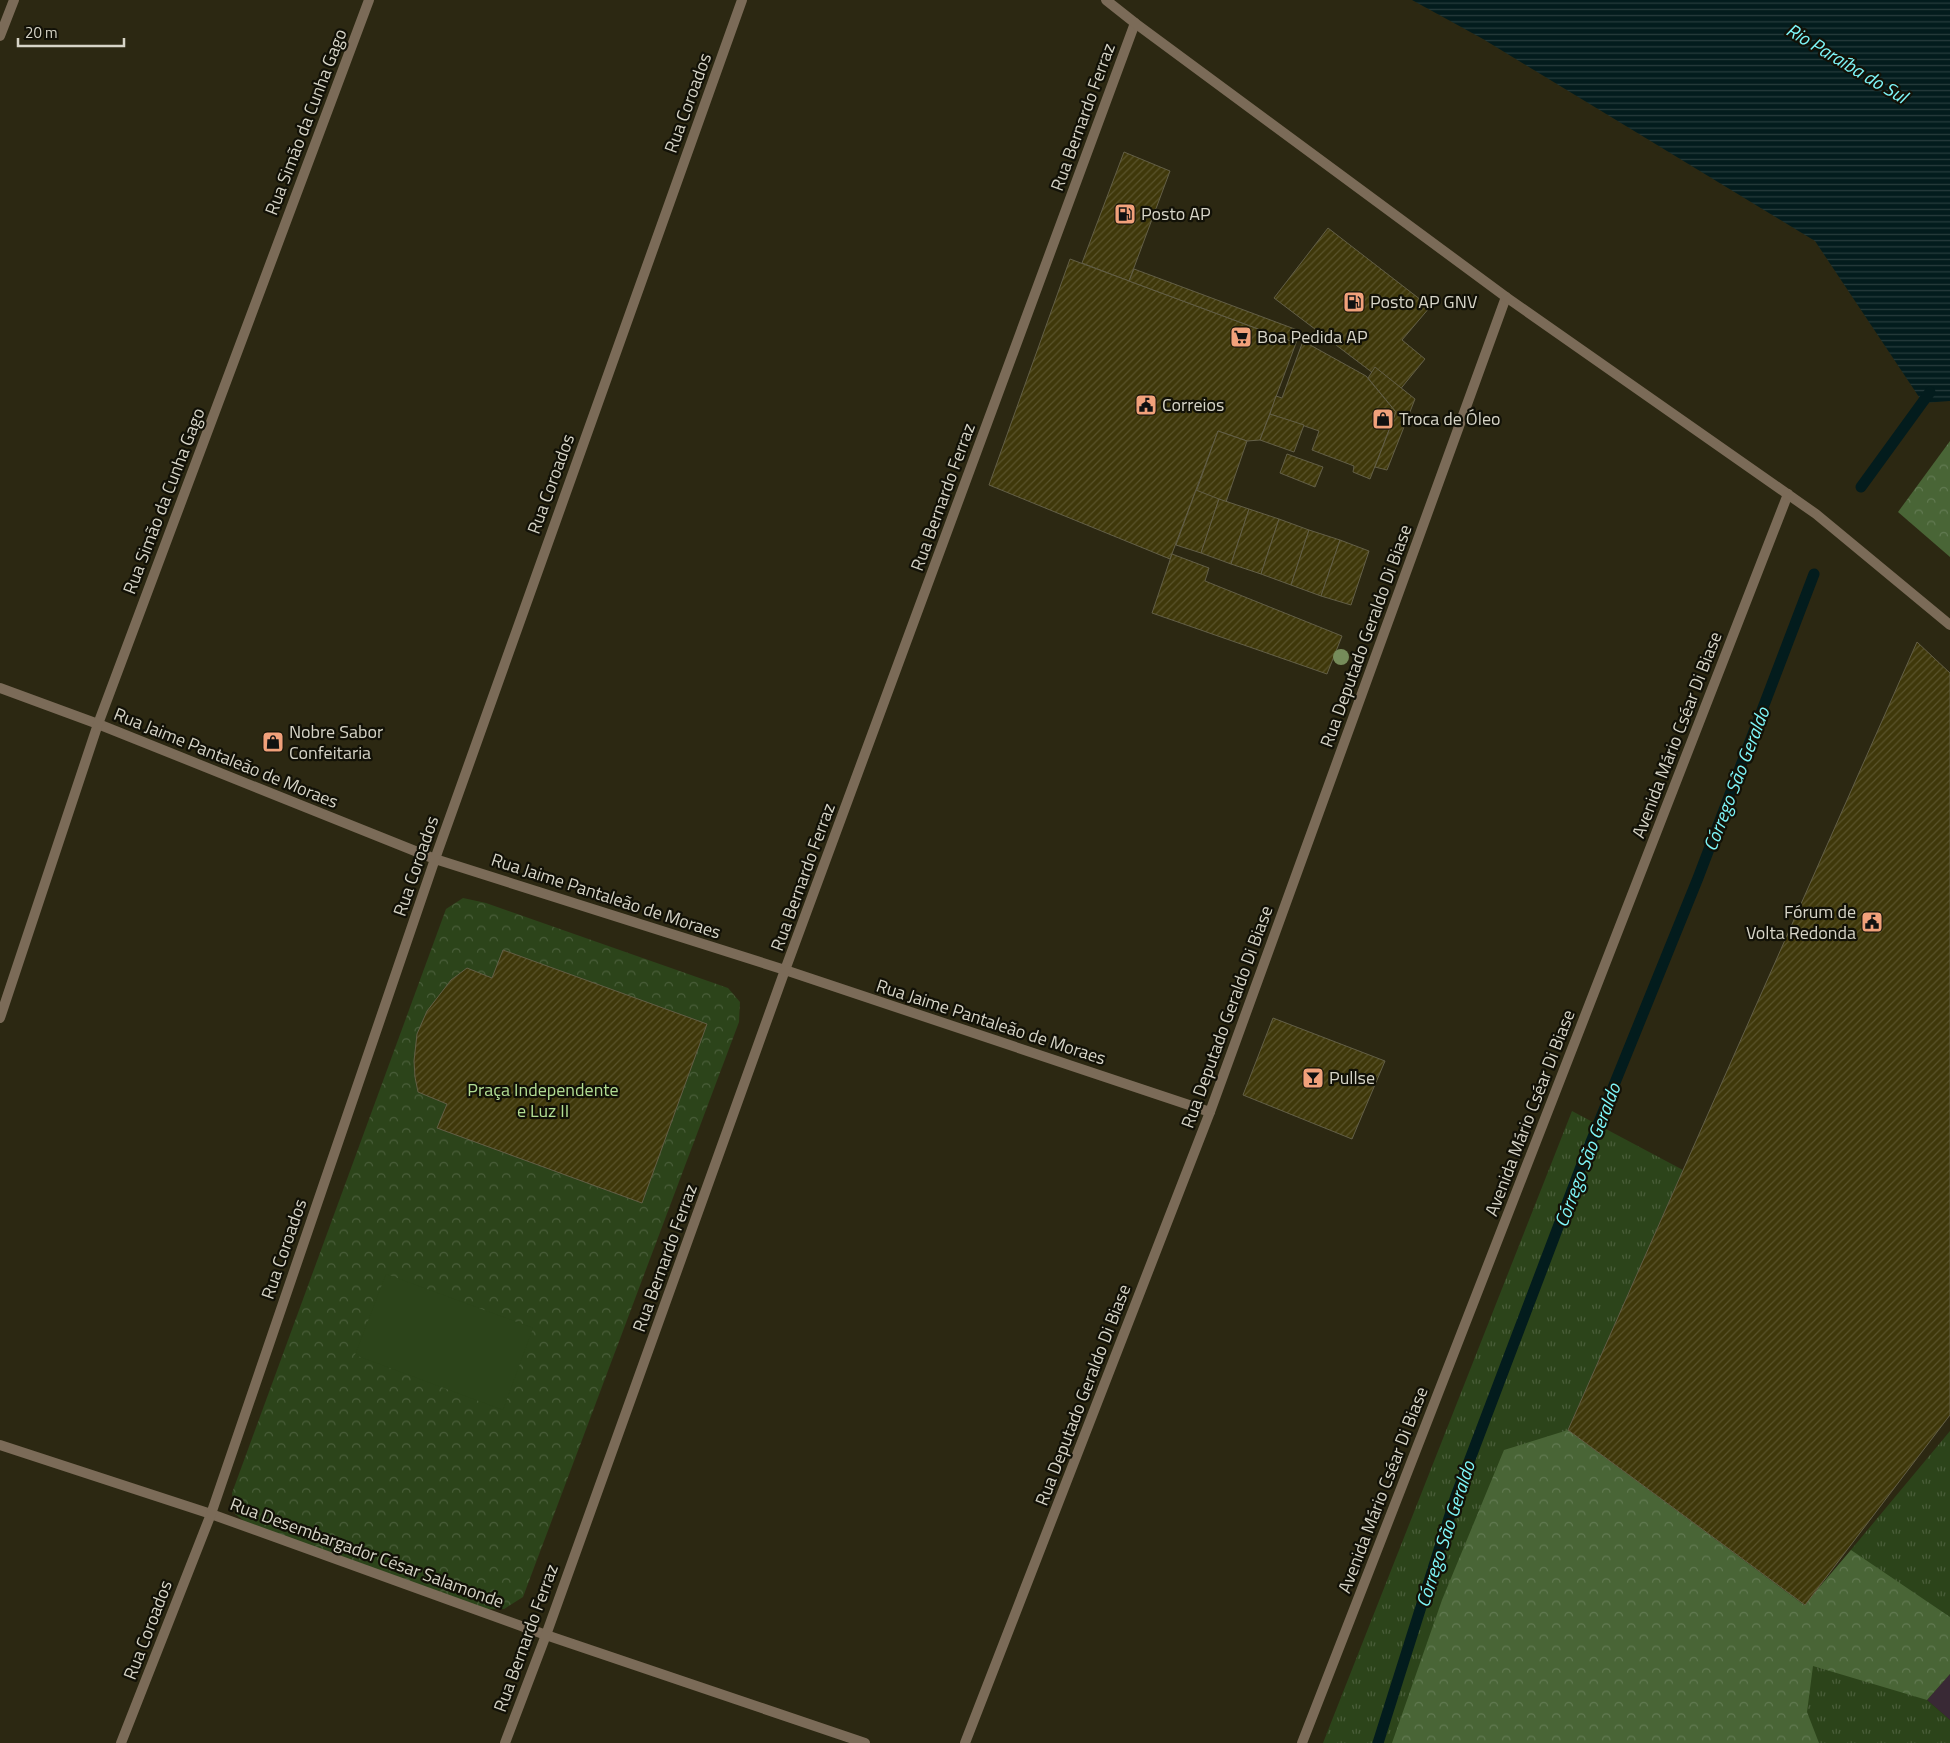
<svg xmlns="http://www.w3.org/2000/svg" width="1950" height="1743" font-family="'Titillium Web',sans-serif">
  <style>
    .education { fill: #392935 }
    .grass { fill: url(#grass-tufts) }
    .forest { fill: url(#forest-crowns) }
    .park { fill: url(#park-crowns) }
    .pitch { fill: #2c441a }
    .water { fill: url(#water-rules) }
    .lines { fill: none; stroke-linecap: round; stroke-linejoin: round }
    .stream { stroke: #031c1d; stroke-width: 11 }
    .building { fill: url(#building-hatch); stroke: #635f47 }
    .minor { stroke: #7b6b58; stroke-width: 10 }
    .tertiary { stroke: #7b6b58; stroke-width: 10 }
    .tree { fill: #768c5a }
    .labels { text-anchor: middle; stroke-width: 4.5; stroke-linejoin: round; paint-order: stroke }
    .street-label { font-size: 18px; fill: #d6d4c7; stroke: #121107 }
    .poi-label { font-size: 18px; fill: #d6d4c7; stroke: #121107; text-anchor: start }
    .park-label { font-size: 18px; fill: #b2de94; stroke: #121107 }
    .water-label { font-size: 19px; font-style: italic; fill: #7ef6f9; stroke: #121107 }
  </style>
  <defs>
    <pattern id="grass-tufts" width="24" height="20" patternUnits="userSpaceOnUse" patternTransform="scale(1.25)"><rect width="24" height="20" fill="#2c441a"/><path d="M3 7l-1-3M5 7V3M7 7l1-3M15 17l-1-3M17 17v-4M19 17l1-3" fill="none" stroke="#4a5e3a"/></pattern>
    <pattern id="forest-crowns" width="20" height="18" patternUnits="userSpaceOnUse" patternTransform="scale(1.25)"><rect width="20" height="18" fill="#496536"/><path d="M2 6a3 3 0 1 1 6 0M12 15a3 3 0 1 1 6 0" fill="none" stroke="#627a52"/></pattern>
    <pattern id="park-crowns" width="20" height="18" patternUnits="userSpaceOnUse" patternTransform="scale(1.25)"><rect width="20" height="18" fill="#2c441a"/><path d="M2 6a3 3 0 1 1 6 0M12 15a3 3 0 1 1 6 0" fill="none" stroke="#4a5e3a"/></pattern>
    <pattern id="water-rules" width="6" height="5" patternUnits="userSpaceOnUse" patternTransform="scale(1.25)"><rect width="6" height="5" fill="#031c1d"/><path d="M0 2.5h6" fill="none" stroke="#273c3c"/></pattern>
    <pattern id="building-hatch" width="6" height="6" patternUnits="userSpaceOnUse" patternTransform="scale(1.25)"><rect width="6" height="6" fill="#3f380a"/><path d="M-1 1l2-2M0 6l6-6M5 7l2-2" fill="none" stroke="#5a542c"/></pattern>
  </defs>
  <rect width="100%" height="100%" fill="#2c2812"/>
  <polygon class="education" points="1950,1674 1950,1720 1927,1700"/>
  <polygon class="grass" points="1572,1111 1683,1170 1568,1430 1805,1605 1950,1431 1950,1672 1927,1700 1950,1720 1950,1743 1323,1743"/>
  <g class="forest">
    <polygon points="1950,441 1950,557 1898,512"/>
    <polygon points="1568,1430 1804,1605 1851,1550 1950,1617 1950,1674 1927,1700 1813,1666 1807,1712 1819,1743 1392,1743 1442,1600 1504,1450"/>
  </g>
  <polygon class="park" points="463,898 486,903 728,988 740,1002 739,1022 523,1597 504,1609 487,1609 248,1524 235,1514 232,1493 446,909"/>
  <polygon class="pitch" points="386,1274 533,1328 503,1410 355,1355"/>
  <polygon class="water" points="1412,0 1950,0 1950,401 1923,403 1815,241 1483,39"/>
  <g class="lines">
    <g class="stream">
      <polyline points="1861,487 1930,392"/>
      <polyline points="1378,1743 1456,1496 1582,1164 1698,878 1814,574"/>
    </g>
  </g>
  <g class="building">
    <polygon points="1124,152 1170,171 1129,281 1082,263"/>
    <polygon points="1328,228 1430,307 1402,340 1425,359 1398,392 1274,298"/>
    <polygon points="1070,259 1296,343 1260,440 1247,441 1218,431 1170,559 989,485"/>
    <polygon points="1134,269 1300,331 1296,343 1129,281"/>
    <polygon points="1303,341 1366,376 1396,412 1370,479 1353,472 1354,466 1312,450 1319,431 1270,414 1276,396 1282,398"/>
    <polygon points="1375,367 1415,399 1387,470 1375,467 1396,412 1368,378"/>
    <polygon points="1270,414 1304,425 1294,452 1260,440"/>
    <polygon points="1218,431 1247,441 1226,502 1196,492"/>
    <polygon points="1287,454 1323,467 1315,487 1280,473"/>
    <polygon points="1196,490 1219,499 1201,553 1176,545"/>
    <polygon points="1219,499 1249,509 1231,564 1201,553"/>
    <polygon points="1249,509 1279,519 1261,574 1231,564"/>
    <polygon points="1279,519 1309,530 1291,585 1261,574"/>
    <polygon points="1309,530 1340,540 1321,596 1291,585"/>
    <polygon points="1340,540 1369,551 1351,605 1321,596"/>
    <polygon points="1172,554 1209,568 1205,581 1342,636 1327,674 1152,613"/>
    <polygon points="1917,642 1950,673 1950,1415 1805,1605 1568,1430"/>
    <polygon points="503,950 707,1024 642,1203 437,1128 447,1104 418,1092 415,1077 414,1061 417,1034 427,1011 451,980 467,968 492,978"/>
    <polygon points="1273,1018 1385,1061 1352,1139 1243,1095"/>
  </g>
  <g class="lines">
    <g class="minor">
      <polyline points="0,36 14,0"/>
      <polyline points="0,688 98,724 435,859 785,970 1210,1112"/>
      <polyline points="0,1018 98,724 369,0"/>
      <polyline points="0,1445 211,1514 546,1635 865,1743"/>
      <polyline points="121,1743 211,1514 435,859 742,0"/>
      <polyline points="505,1743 546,1635 785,970 1135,23"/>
      <polyline points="965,1743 1210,1112 1506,297"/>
      <polyline points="1302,1743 1788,494"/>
    </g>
    <polyline class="tertiary" points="1106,0 1135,23 1506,297 1816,514 1950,625"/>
  </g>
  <circle class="tree" cx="1341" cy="657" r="8"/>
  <defs>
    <g id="fuel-square" transform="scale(1.125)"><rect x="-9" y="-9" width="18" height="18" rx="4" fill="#f1a17b" stroke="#121107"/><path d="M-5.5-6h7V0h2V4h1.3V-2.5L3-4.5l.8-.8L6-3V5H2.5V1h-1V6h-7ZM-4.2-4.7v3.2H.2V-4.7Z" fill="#111"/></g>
    <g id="supermarket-square" transform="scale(1.125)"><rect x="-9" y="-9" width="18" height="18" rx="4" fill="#f1a17b" stroke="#121107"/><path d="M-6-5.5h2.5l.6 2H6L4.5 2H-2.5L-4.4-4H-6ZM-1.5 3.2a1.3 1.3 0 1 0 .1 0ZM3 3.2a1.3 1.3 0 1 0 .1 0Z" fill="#111"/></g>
    <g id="civic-square" transform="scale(1.125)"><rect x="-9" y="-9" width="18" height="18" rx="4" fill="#f1a17b" stroke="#121107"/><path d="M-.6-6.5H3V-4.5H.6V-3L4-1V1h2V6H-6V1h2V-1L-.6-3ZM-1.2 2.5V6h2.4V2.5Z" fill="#111"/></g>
    <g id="shop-square" transform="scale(1.125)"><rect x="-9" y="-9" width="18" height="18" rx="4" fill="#f1a17b" stroke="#121107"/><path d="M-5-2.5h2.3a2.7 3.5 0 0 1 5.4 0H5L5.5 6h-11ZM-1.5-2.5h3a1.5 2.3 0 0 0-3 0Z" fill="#111"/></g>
    <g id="bar-square" transform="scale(1.125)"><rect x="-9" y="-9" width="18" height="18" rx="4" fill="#f1a17b" stroke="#121107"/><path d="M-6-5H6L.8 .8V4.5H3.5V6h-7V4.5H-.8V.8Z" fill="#111"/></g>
  </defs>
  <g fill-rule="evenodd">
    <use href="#fuel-square" x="1125" y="214"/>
    <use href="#fuel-square" x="1354" y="302"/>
    <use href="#supermarket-square" x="1241" y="337"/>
    <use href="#civic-square" x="1146" y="405"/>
    <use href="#shop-square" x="1383" y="419"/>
    <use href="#shop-square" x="273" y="742"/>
    <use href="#civic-square" x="1872" y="922"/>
    <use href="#bar-square" x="1313" y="1078"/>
  </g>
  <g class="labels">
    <g class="street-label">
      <text transform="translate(688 103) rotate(-70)" y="6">Rua Coroados</text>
      <text transform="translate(1083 117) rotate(-70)" y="6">Rua Bernardo Ferraz</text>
      <text transform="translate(306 122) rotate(-69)" y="6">Rua Simão da Cunha Gago</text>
      <text transform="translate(551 484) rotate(-70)" y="6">Rua Coroados</text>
      <text transform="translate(943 497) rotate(-70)" y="6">Rua Bernardo Ferraz</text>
      <text transform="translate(164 501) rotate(-69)" y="6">Rua Simão da Cunha Gago</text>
      <text transform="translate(1366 636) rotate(-70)" y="6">Rua Deputado Geraldo Di Biase</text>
      <text transform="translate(1677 735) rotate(-69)" y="6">Avenida Mário Cséar Di Biase</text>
      <text transform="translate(226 758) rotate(22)" y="6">Rua Jaime Pantaleão de Moraes</text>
      <text transform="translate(416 866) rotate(-71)" y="6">Rua Coroados</text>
      <text transform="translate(803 877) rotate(-70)" y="6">Rua Bernardo Ferraz</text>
      <text transform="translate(606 896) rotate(18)" y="6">Rua Jaime Pantaleão de Moraes</text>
      <text transform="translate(1227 1017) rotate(-70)" y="6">Rua Deputado Geraldo Di Biase</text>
      <text transform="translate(991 1022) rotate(18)" y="6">Rua Jaime Pantaleão de Moraes</text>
      <text transform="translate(1530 1113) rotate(-69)" y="6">Avenida Mário Cséar Di Biase</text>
      <text transform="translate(284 1249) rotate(-71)" y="6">Rua Coroados</text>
      <text transform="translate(665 1258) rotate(-70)" y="6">Rua Bernardo Ferraz</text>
      <text transform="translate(1083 1395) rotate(-69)" y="6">Rua Deputado Geraldo Di Biase</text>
      <text transform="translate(1383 1490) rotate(-69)" y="6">Avenida Mário Cséar Di Biase</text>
      <text transform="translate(367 1553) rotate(20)" y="6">Rua Desembargador César Salamonde</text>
      <text transform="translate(148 1630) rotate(-69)" y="6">Rua Coroados</text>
      <text transform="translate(526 1638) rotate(-70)" y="6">Rua Bernardo Ferraz</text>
    </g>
    <g class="poi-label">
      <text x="1141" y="220">Posto AP</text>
      <text x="1370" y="308">Posto AP GNV</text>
      <text x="1257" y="343">Boa Pedida AP</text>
      <text x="1162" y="411">Correios</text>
      <text x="1399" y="425">Troca de Óleo</text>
      <text x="289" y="738">Nobre Sabor<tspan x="289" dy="21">Confeitaria</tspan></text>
      <text x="1856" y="918" text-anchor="end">Fórum de<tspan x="1856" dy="21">Volta Redonda</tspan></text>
      <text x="1329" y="1084">Pullse</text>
    </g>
    <g class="park-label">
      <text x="543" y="1096">Praça Independente<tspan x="543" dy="21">e Luz II</tspan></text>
    </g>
    <g class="water-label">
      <text transform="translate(1847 63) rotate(31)" y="7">Rio Paraíba do Sul</text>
      <text transform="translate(1736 779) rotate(-69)" y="7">Córrego São Geraldo</text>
      <text transform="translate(1587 1155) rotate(-69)" y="7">Córrego São Geraldo</text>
      <text transform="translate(1445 1534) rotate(-72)" y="7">Córrego São Geraldo</text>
    </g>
  </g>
  <path d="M18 38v8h106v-8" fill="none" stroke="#d6d4c7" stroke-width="2.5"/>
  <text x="25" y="38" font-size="15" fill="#d6d4c7" stroke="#121107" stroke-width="4" paint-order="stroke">20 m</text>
</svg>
